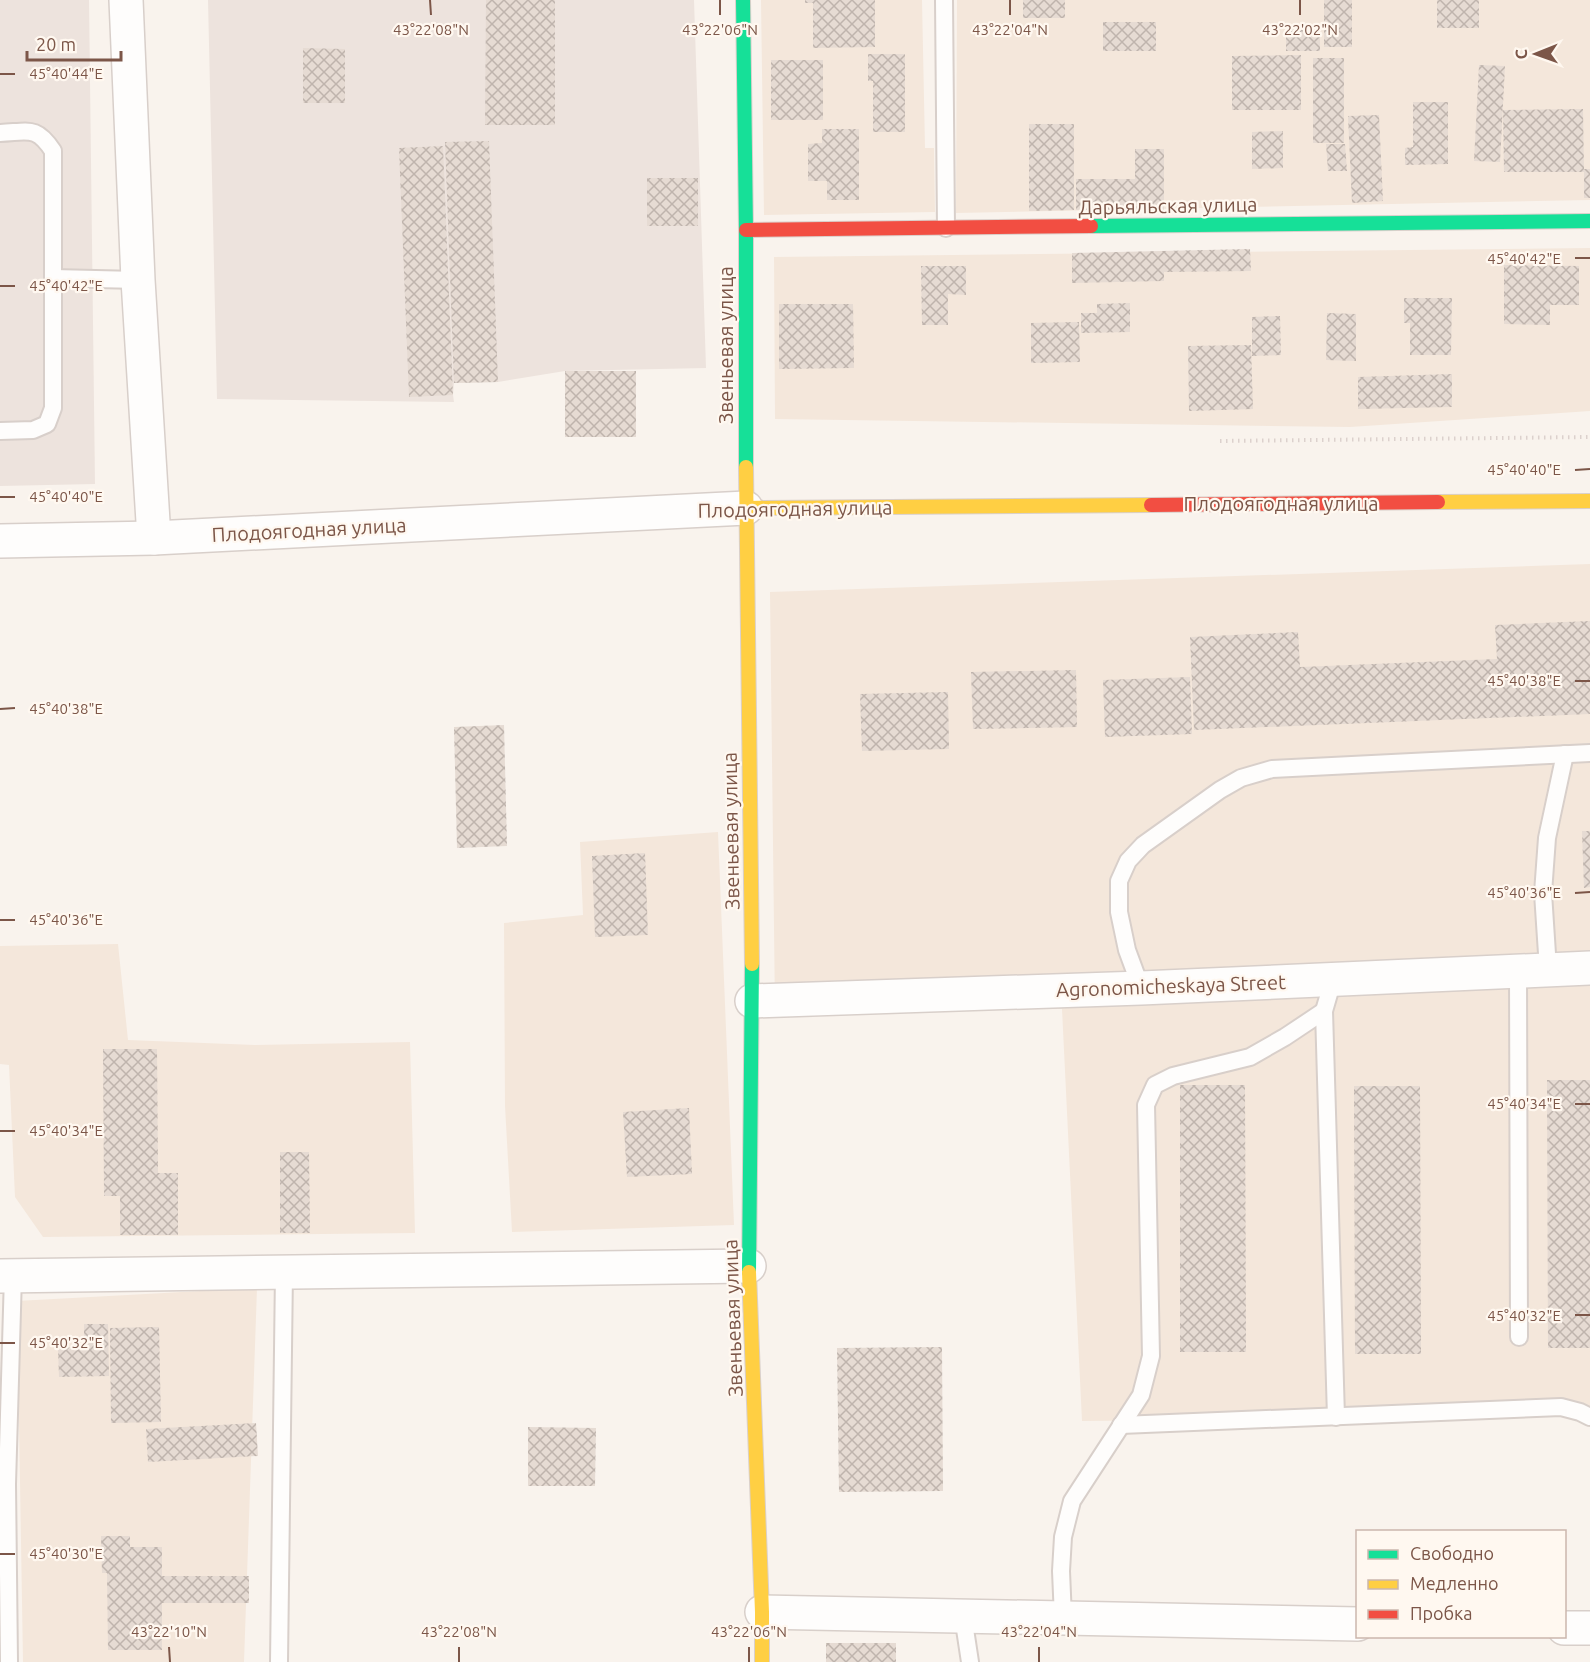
<svg xmlns="http://www.w3.org/2000/svg" width="1590" height="1662" font-family="Ubuntu,sans-serif">
  <style>
    .residential { fill: #f4e7db }
    .industrial { fill: #ede3dd }
    .building { fill: url(#building-cross-hatch) }
    .lines { fill: none; stroke-linecap: round; stroke-linejoin: round }
    .lane-casing { stroke: #d8cfca; stroke-width: 20 }
    .street-casing { stroke: #d8cfca; stroke-width: 36 }
    .fast-casing { stroke: #dad0cb; stroke-width: 16 }
    .slow-casing { stroke: #dad0cb; stroke-width: 16 }
    .jam-casing { stroke: #dad0cb; stroke-width: 16 }
    .path { stroke: #dcd1cd; stroke-width: 4; stroke-dasharray: 1.5 4.5; stroke-linecap: butt }
    .lane { stroke: #fefdfc; stroke-width: 16 }
    .street { stroke: #fefdfc; stroke-width: 33 }
    .fast { stroke: #16e098; stroke-width: 14 }
    .slow { stroke: #ffcf43; stroke-width: 14 }
    .jam { stroke: #f24e42; stroke-width: 14 }
    .ticks { fill: none; stroke: #7c5648; stroke-width: 2 }
    .labels { text-anchor: middle; stroke-width: 4.5; stroke-linejoin: round; paint-order: stroke }
    .street-label { font-size: 20px; fill: #7c5648; stroke: #fff8f0 }
    .ticks-label { font-size: 15px; text-anchor: middle; fill: #7c5648; stroke: #fff8f0; stroke-width: 4.5; stroke-linejoin: round; paint-order: stroke }
  </style>
  <defs>
    <pattern id="building-cross-hatch" width="8" height="8" patternUnits="userSpaceOnUse" patternTransform="scale(1.5)"><rect width="8" height="8" fill="#e6dbd3"/><path d="M0 0l8 8M0 8l8-8" fill="none" stroke="#bfb4ad"/></pattern>
  </defs>
  <rect width="100%" height="100%" fill="#f9f3ed"/>
  <g class="residential">
    <polygon points="761,0 922,0 925,148 934,148 935,212 764,215"/>
    <polygon points="957,0 1590,0 1590,200 956,213"/>
    <polygon points="1590,248 1590,411 1350,427 775,419 774,257"/>
    <polygon points="1590,564 1590,1416 1082,1421 1062,1009 775,1011 770,592"/>
    <polygon points="718,832 734,1225 512,1232 505,1106 504,923 583,915 580,842"/>
    <polygon points="118,944 128,1040 255,1045 410,1042 415,1233 43,1237 15,1197 9,1065 0,1064 0,946"/>
    <polygon points="257,1288 244,1662 23,1662 17,1301"/>
  </g>
  <g class="industrial">
    <polygon points="0,0 89,0 95,484 0,486"/>
    <polygon points="208,0 694,0 706,368 565,371 498,382 454,383 453,395 454,402 217,399"/>
  </g>
  <g class="building">
    <polygon points="486,0 555,0 555,125 485,125"/>
    <polygon points="805,0 875,0 875,47 813,48 813,3 805,3"/>
    <rect x="1023" y="0" width="42" height="18"/>
    <rect x="1324" y="0" width="28" height="47"/>
    <rect x="1437" y="0" width="42" height="28"/>
    <rect x="1103" y="22" width="53" height="29"/>
    <rect x="1286" y="27" width="34" height="24"/>
    <polygon points="303,48 345,49 345,103 303,103"/>
    <polygon points="868,54 905,54 905,132 873,132 873,81 868,81"/>
    <polygon points="1301,55 1301,110 1232,110 1232,56"/>
    <rect x="1313" y="58" width="31" height="85"/>
    <rect x="771" y="60" width="52" height="60"/>
    <polygon points="1479,65 1505,66 1500,162 1474,161"/>
    <polygon points="1413,102 1448,102 1448,164 1405,165 1405,148 1413,147"/>
    <polygon points="1583,109 1584,169 1590,169 1590,198 1584,198 1584,172 1504,172 1503,110"/>
    <polygon points="1379,115 1383,201 1352,203 1348,116"/>
    <polygon points="1029,124 1074,124 1074,210 1029,211"/>
    <polygon points="822,129 859,129 859,200 827,200 827,181 808,181 808,144 822,143"/>
    <polygon points="1283,131 1283,168 1252,169 1252,132"/>
    <polygon points="489,141 498,382 454,383 445,142"/>
    <polygon points="1326,144 1345,144 1347,171 1328,171"/>
    <polygon points="443,146 453,395 409,397 399,148"/>
    <polygon points="1135,149 1164,149 1164,210 1076,210 1076,179 1135,179"/>
    <rect x="647" y="178" width="51" height="48"/>
    <polygon points="1250,249 1251,271 1164,272 1164,281 1072,283 1072,253"/>
    <polygon points="1504,265 1579,266 1579,305 1550,305 1550,325 1504,324"/>
    <polygon points="921,266 966,266 966,295 948,294 948,325 922,325"/>
    <polygon points="1404,298 1452,298 1451,355 1410,355 1410,323 1404,323"/>
    <polygon points="1130,303 1130,332 1081,333 1081,313 1097,313 1097,304"/>
    <polygon points="779,304 853,304 854,368 779,369"/>
    <polygon points="1327,313 1356,314 1356,361 1326,360"/>
    <polygon points="1280,316 1281,355 1252,356 1252,317"/>
    <polygon points="1079,322 1080,362 1031,363 1031,323"/>
    <polygon points="1251,345 1253,409 1189,411 1188,346"/>
    <rect x="565" y="371" width="71" height="66"/>
    <polygon points="1452,374 1452,407 1358,409 1358,377"/>
    <polygon points="1590,621 1590,714 1194,730 1190,637 1298,632 1300,667 1497,659 1495,625"/>
    <polygon points="1076,670 1077,727 973,729 971,672"/>
    <polygon points="1190,677 1192,734 1105,737 1103,680"/>
    <polygon points="948,692 949,749 862,751 860,694"/>
    <polygon points="504,725 507,846 457,848 454,727"/>
    <polygon points="1582,831 1590,831 1590,887 1584,888"/>
    <polygon points="645,853 648,935 595,937 592,856"/>
    <polygon points="103,1049 157,1049 158,1173 178,1173 178,1235 120,1235 120,1196 104,1196"/>
    <polygon points="1547,1080 1590,1080 1590,1348 1548,1348"/>
    <polygon points="1180,1085 1245,1085 1246,1352 1180,1352"/>
    <polygon points="1354,1086 1420,1086 1421,1354 1355,1354"/>
    <polygon points="689,1108 692,1174 627,1177 623,1112"/>
    <polygon points="280,1152 309,1152 310,1233 280,1233"/>
    <polygon points="84,1324 108,1324 109,1376 59,1377 58,1348 84,1347"/>
    <polygon points="159,1327 161,1422 111,1423 110,1328"/>
    <polygon points="942,1347 943,1491 839,1492 837,1348"/>
    <polygon points="256,1423 258,1456 148,1462 146,1429"/>
    <polygon points="528,1427 596,1428 595,1486 528,1486"/>
    <polygon points="101,1536 130,1536 130,1547 162,1547 162,1576 249,1576 249,1603 162,1603 162,1650 108,1650 107,1573 102,1573"/>
    <rect x="826" y="1643" width="70" height="19"/>
  </g>
  <g class="lines">
    <g class="lane-casing">
      <g id="lane">
        <polyline points="944,0 946,228"/>
        <path d="M0,133C28,132 36,125 53,151V408L47,424L33,430L0,431"/>
        <polyline points="53,278 138,280"/>
        <polyline points="1548,969 1543,893 1547,838 1565,754"/>
        <polyline points="1518,971 1519,1337"/>
        <polyline points="1333,980 1324,1011 1336,1417"/>
        <polyline points="1141,988 1127,950 1119,912 1119,881 1128,861 1143,845 1220,790 1241,778 1272,769 1590,753"/>
        <polyline points="1121,1425 1561,1407 1580,1412 1590,1417"/>
        <polyline points="963,1616 970,1662"/>
        <polyline points="1063,1618 1061,1571 1063,1537 1072,1501 1141,1395 1151,1356 1146,1105 1155,1085 1173,1076 1250,1057 1285,1037 1324,1011"/>
        <polyline points="9,1662 7,1484 13,1275"/>
        <polyline points="279,1662 284,1272"/>
      </g>
    </g>
    <g class="street-casing">
      <g id="street">
        <polyline points="126,0 138,280 154,538"/>
        <polyline points="0,541 154,538 746,508"/>
        <polyline points="752,1001 1141,988 1590,968"/>
        <polyline points="0,1276 749,1266"/>
        <polyline points="762,1612 1358,1624"/>
        <polyline points="1564,1628 1590,1628"/>
      </g>
    </g>
    <g class="fast-casing">
      <g id="fast">
        <polyline points="743,0 746,230 746,467"/>
        <polyline points="1091,226 1590,221"/>
        <polyline points="749,1272 752,964"/>
      </g>
    </g>
    <g class="slow-casing">
      <g id="slow">
        <polyline points="746,467 752,964"/>
        <polyline points="1438,502 1590,501"/>
        <polyline points="746,508 1151,505"/>
        <polyline points="749,1272 762,1612 762,1662"/>
      </g>
    </g>
    <g class="jam-casing">
      <g id="jam">
        <polyline points="746,230 1091,226"/>
        <polyline points="1151,505 1438,502"/>
      </g>
    </g>
    <polyline class="path" points="1220,441 1590,437"/>
    <use href="#lane" class="lane"/>
    <use href="#street" class="street"/>
    <use href="#fast" class="fast"/>
    <use href="#slow" class="slow"/>
    <use href="#jam" class="jam"/>
  </g>
  <path class="ticks" d="M430,0L431,15M720,0V15M1010,0V15M1300,0V15M0,74H15M1575,258H1590M0,286H15M1575,470L1590,469M0,497H15M1575,681H1590M0,709L15,708M1575,893L1590,892M0,920H15M1575,1104H1590M0,1131H15M1575,1315H1590M0,1343H15M0,1554H15M169,1647L170,1662M459,1647V1662M749,1647V1662M1039,1647V1662"/>
  <g class="labels">
    <g class="street-label">
      <text transform="translate(1168 206) rotate(-1)" y="7">Дарьяльская улица</text>
      <text transform="translate(726 345) rotate(-90)" y="7">Звеньевая улица</text>
      <text x="1281" y="511">Плодоягодная улица</text>
      <text transform="translate(795 509) rotate(-1)" y="7">Плодоягодная улица</text>
      <text transform="translate(309 530) rotate(-3)" y="7">Плодоягодная улица</text>
      <text transform="translate(731 831) rotate(-91)" y="7">Звеньевая улица</text>
      <text transform="translate(1171 986) rotate(-2)" y="7">Agronomicheskaya Street</text>
      <text transform="translate(733 1318) rotate(-92)" y="7">Звеньевая улица</text>
    </g>
  </g>
  <g class="ticks-label">
    <text x="431" y="35">43°22'08"N</text>
    <text x="720" y="35">43°22'06"N</text>
    <text x="1010" y="35">43°22'04"N</text>
    <text x="1300" y="35">43°22'02"N</text>
    <text x="66" y="79">45°40'44"E</text>
    <text x="1524" y="264">45°40'42"E</text>
    <text x="66" y="291">45°40'42"E</text>
    <text x="1524" y="475">45°40'40"E</text>
    <text x="66" y="502">45°40'40"E</text>
    <text x="1524" y="686">45°40'38"E</text>
    <text x="66" y="714">45°40'38"E</text>
    <text x="1524" y="898">45°40'36"E</text>
    <text x="66" y="925">45°40'36"E</text>
    <text x="1524" y="1109">45°40'34"E</text>
    <text x="66" y="1136">45°40'34"E</text>
    <text x="1524" y="1321">45°40'32"E</text>
    <text x="66" y="1348">45°40'32"E</text>
    <text x="66" y="1559">45°40'30"E</text>
    <text x="169" y="1637">43°22'10"N</text>
    <text x="459" y="1637">43°22'08"N</text>
    <text x="749" y="1637">43°22'06"N</text>
    <text x="1039" y="1637">43°22'04"N</text>
  </g>
  <rect x="1356" y="1530" width="210" height="108" fill="#fff8f0" stroke="#cbb7ad" stroke-width="1.5"/>
  <rect x="1368" y="1550" width="30" height="9" fill="#16e098" stroke="#cbb7ad" stroke-width="1.5"/>
  <text x="1410" y="1560" font-size="18" fill="#7c5648">Свободно</text>
  <rect x="1368" y="1580" width="30" height="9" fill="#ffcf43" stroke="#cbb7ad" stroke-width="1.5"/>
  <text x="1410" y="1590" font-size="18" fill="#7c5648">Медленно</text>
  <rect x="1368" y="1610" width="30" height="9" fill="#f24e42" stroke="#cbb7ad" stroke-width="1.5"/>
  <text x="1410" y="1620" font-size="18" fill="#7c5648">Пробка</text>
  <g transform="translate(1536 54) rotate(269)" stroke="#fff8f0" stroke-width="4.5" paint-order="stroke">
  <path d="M0-4.5L10 22L0 15L-10 22Z" fill="#7c5648"/>
  <text y="-9" font-size="16" font-weight="bold" text-anchor="middle" fill="#7c5648">С</text>
  </g>
  <path d="M27 51v9h94v-9" fill="none" stroke="#7c5648" stroke-width="3"/>
  <text x="36" y="51" font-size="18" fill="#7c5648" stroke="#fff8f0" stroke-width="4.5" paint-order="stroke">20 m</text>
</svg>
